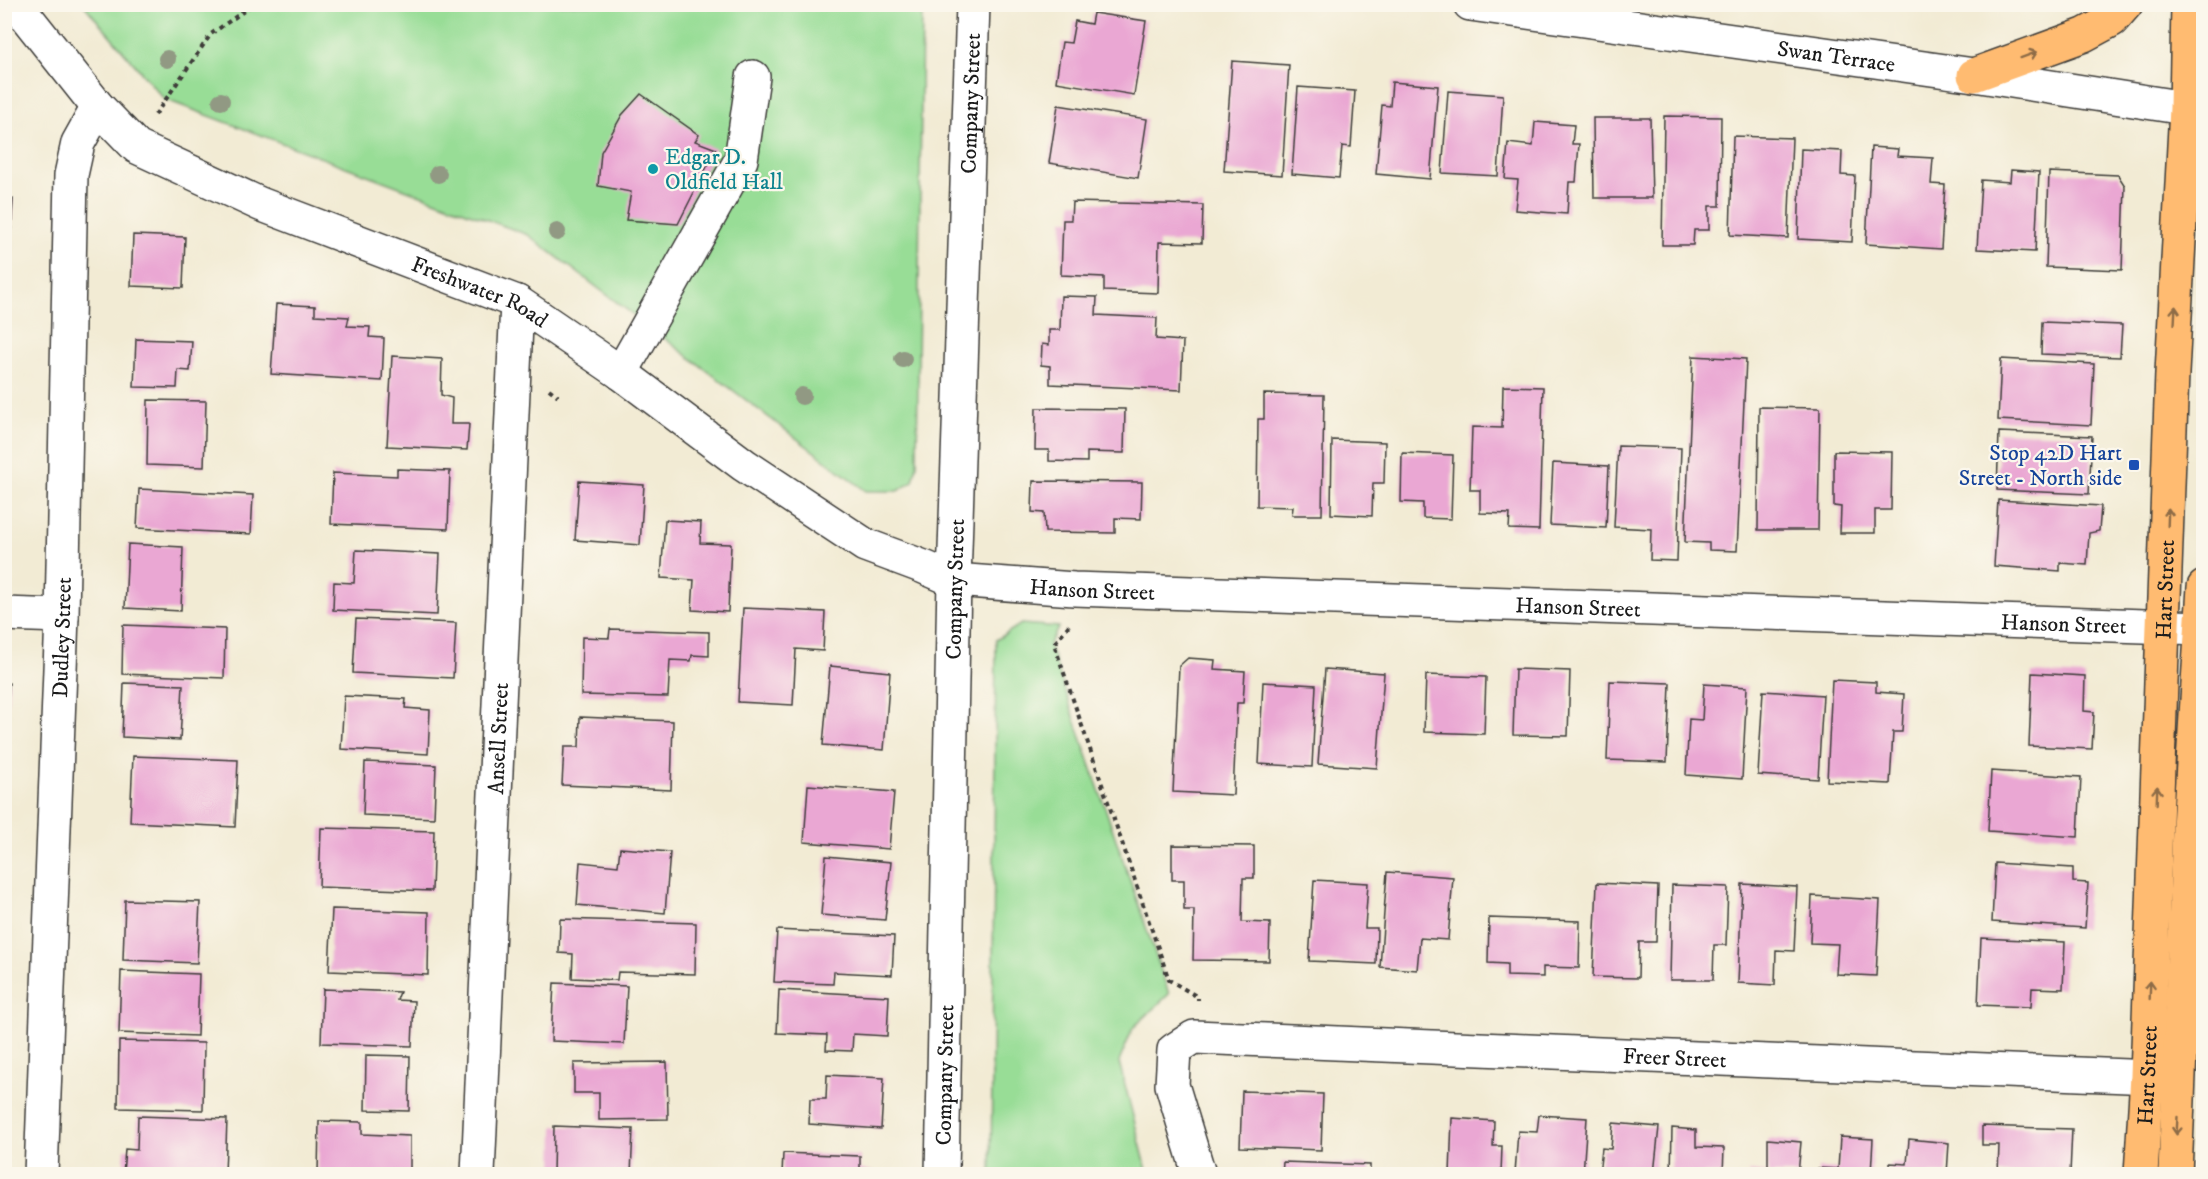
<svg xmlns="http://www.w3.org/2000/svg" width="2208" height="1179" font-family="'IM FELL DW Pica',serif">
  <style>
    .green { fill: #98dd96; stroke: #5a7c59; stroke-width: 1.5 }
    .building { fill: #eaa7d3 }
    .lines { fill: none; stroke-linecap: round; stroke-linejoin: round }
    .minor-casing { stroke: #3c3b38; stroke-width: 36 }
    .major-casing { stroke: #3c3b38; stroke-width: 36 }
    .path { stroke: #3c3b38; stroke-width: 4; stroke-dasharray: 4.5 4.5; stroke-linecap: butt }
    .minor { stroke: #fff; stroke-width: 33 }
    .major { stroke: #ffbb71; stroke-width: 33 }
    .tree { fill: #919983 }
    .oneway { stroke: #8e6c46 }
    .culture-dot { fill: #0f9aa8; stroke: #fbf7ec; stroke-width: 2 }
    .transit-dot { fill: #1a4fb4; stroke: #fbf7ec; stroke-width: 2 }
    .labels { text-anchor: middle; stroke-width: 4.5; stroke-linejoin: round; paint-order: stroke }
    .street-label { font-size: 22px; fill: #1c1c1c; stroke: #fbf7ec }
    .culture-label { font-size: 22px; fill: #0d838f; stroke: #fbf7ec; text-anchor: start }
    .transit-label { font-size: 22px; fill: #164399; stroke: #fbf7ec; text-anchor: end }
  </style>
  <rect width="100%" height="100%" fill="#fbf7ec"/>
  <filter id="ink" filterUnits="userSpaceOnUse"><feTurbulence type="fractalNoise" baseFrequency=".0167" numOctaves="2"/><feDisplacementMap in="SourceGraphic" scale="12" xChannelSelector="R" yChannelSelector="G"/><feConvolveMatrix kernelMatrix="1 2 1 2 8 2 1 2 1" color-interpolation-filters="sRGB"/></filter>
  <filter id="wash" filterUnits="userSpaceOnUse"><feTurbulence type="fractalNoise" baseFrequency=".008" numOctaves="4" result="noise"/><feDisplacementMap in="SourceGraphic" scale="24" xChannelSelector="R" yChannelSelector="G"/><feGaussianBlur stdDeviation="1.35" result="paint"/><feColorMatrix in="noise" values="0 0 0 0 0 0 0 0 0 0 0 0 0 0 0 0 0 1.4 0 .05"/><feComposite in="paint" operator="in"/></filter>
  <g filter="url(#wash)">
    <rect width="100%" height="100%" fill="#f2ebd4"/>
    <g class="green">
      <polygon points="84,5 922,5 917,465 913,481 898,491 866,491 528,235 164,99"/>
      <polygon points="1021,624 1059,627 1049,644 1169,994 1133,1028 1119,1062 1148,1174 991,1174 996,640"/>
    </g>
    <g id="blocks">
      <g class="building">
        <polygon points="1093,13 1146,21 1134,95 1056,82 1062,42 1071,43 1075,21 1091,24"/>
        <polygon points="1232,61 1289,65 1282,175 1224,171"/>
        <polygon points="1392,82 1438,86 1430,179 1376,174 1382,105 1390,106"/>
        <polygon points="1298,87 1355,91 1351,147 1342,146 1339,178 1292,174"/>
        <polygon points="1448,91 1503,95 1498,176 1442,173"/>
        <polygon points="641,94 699,135 695,141 716,149 678,224 626,220 631,192 598,186 601,152 622,115"/>
        <polygon points="1058,105 1147,119 1138,178 1049,163"/>
        <polygon points="1664,116 1721,117 1720,206 1709,206 1709,230 1694,230 1693,245 1662,245"/>
        <polygon points="1593,118 1650,118 1652,198 1594,198"/>
        <polygon points="1535,122 1574,125 1572,144 1579,144 1576,182 1569,182 1567,214 1515,210 1518,180 1505,179 1508,143 1533,146"/>
        <polygon points="1733,136 1792,138 1788,238 1730,235"/>
        <polygon points="1871,147 1898,149 1897,156 1933,158 1931,184 1945,185 1941,249 1866,244"/>
        <polygon points="1801,149 1842,151 1841,175 1855,176 1852,242 1798,239"/>
        <polygon points="2011,170 2039,172 2035,252 1977,249 1981,180 2010,182"/>
        <polygon points="2049,172 2118,175 2125,186 2122,270 2046,267"/>
        <polygon points="4,199 13,199 11,235 4,234"/>
        <polygon points="1072,202 1203,205 1202,243 1159,242 1158,293 1104,291 1104,277 1061,275 1063,220 1071,220"/>
        <polygon points="133,235 185,237 183,288 131,286"/>
        <polygon points="4,243 9,244 6,280 4,280"/>
        <polygon points="1061,296 1097,297 1096,315 1157,318 1156,339 1183,341 1181,390 1050,384 1050,366 1041,365 1042,344 1049,345 1049,330 1060,330"/>
        <polygon points="276,304 315,306 315,315 349,317 347,326 370,327 369,337 384,338 382,381 271,374"/>
        <polygon points="2042,322 2122,325 2120,357 2041,354"/>
        <polygon points="136,339 192,341 190,371 178,370 177,388 134,387"/>
        <polygon points="392,356 442,359 441,395 452,398 451,424 469,424 467,450 387,446"/>
        <polygon points="1693,356 1746,359 1737,551 1709,550 1709,543 1685,542"/>
        <polygon points="2001,359 2094,364 2091,425 1998,420"/>
        <polygon points="1503,386 1543,387 1539,530 1509,529 1510,514 1480,513 1480,490 1470,490 1472,427 1502,428"/>
        <polygon points="1264,394 1324,395 1322,515 1292,515 1293,507 1257,506 1258,419 1264,419"/>
        <polygon points="148,400 206,401 204,467 147,465"/>
        <polygon points="1759,407 1820,408 1818,530 1758,530"/>
        <polygon points="1036,408 1125,409 1124,453 1087,452 1087,462 1049,461 1049,450 1035,450"/>
        <polygon points="1999,432 2092,436 2089,494 1997,490"/>
        <polygon points="1332,440 1385,442 1384,483 1373,483 1372,516 1331,514"/>
        <polygon points="1618,446 1681,448 1677,561 1650,560 1651,529 1614,527"/>
        <polygon points="1834,451 1892,452 1891,510 1875,510 1875,533 1840,533 1841,507 1834,506"/>
        <polygon points="1402,453 1453,455 1451,519 1423,518 1423,503 1401,502"/>
        <polygon points="1553,463 1609,466 1606,528 1550,525"/>
        <polygon points="397,469 450,471 448,529 331,524 333,473 397,476"/>
        <polygon points="579,481 644,485 640,545 575,540"/>
        <polygon points="1033,481 1142,482 1141,519 1115,518 1115,533 1045,532 1044,513 1032,512"/>
        <polygon points="139,489 253,495 251,534 137,528"/>
        <polygon points="1998,500 2101,506 2099,531 2089,533 2087,565 2060,563 2060,571 1994,566"/>
        <polygon points="665,520 701,522 700,543 731,544 728,612 692,610 694,580 661,578"/>
        <polygon points="128,544 183,547 181,611 125,608"/>
        <polygon points="356,550 440,554 437,615 333,610 334,582 354,583"/>
        <polygon points="743,608 825,612 823,651 796,649 793,705 738,702"/>
        <polygon points="356,619 456,623 453,678 353,673"/>
        <polygon points="123,625 225,629 224,678 122,674"/>
        <polygon points="610,629 709,632 709,656 692,655 691,661 670,660 668,697 581,695 582,637 609,638"/>
        <polygon points="1188,658 1215,660 1214,669 1245,671 1243,703 1237,703 1233,795 1173,792 1179,666"/>
        <polygon points="830,666 890,672 884,750 823,745"/>
        <polygon points="1325,669 1384,673 1377,768 1318,764"/>
        <polygon points="1515,669 1570,671 1568,736 1513,735"/>
        <polygon points="2032,673 2085,676 2084,711 2094,712 2092,749 2029,746"/>
        <polygon points="1426,675 1486,677 1484,734 1424,732"/>
        <polygon points="1832,680 1876,682 1876,692 1904,694 1902,732 1893,732 1890,784 1827,781"/>
        <polygon points="1610,681 1670,683 1667,762 1607,760"/>
        <polygon points="4,682 9,683 6,735 4,735"/>
        <polygon points="1263,682 1316,685 1312,767 1259,764"/>
        <polygon points="124,683 183,685 180,740 122,737"/>
        <polygon points="1704,684 1747,687 1742,779 1686,775 1689,719 1702,720"/>
        <polygon points="1763,691 1823,695 1818,779 1758,775"/>
        <polygon points="344,696 406,699 405,708 430,710 428,754 341,749"/>
        <polygon points="580,717 673,721 671,790 562,785 564,747 579,747"/>
        <polygon points="133,756 238,760 235,827 130,822"/>
        <polygon points="365,762 436,765 434,818 363,815"/>
        <polygon points="1991,771 2081,777 2078,837 1988,831"/>
        <polygon points="808,785 894,792 889,849 804,842"/>
        <polygon points="321,828 434,831 432,891 319,887"/>
        <polygon points="1172,845 1254,846 1254,878 1243,878 1242,922 1270,923 1269,961 1193,960 1194,910 1184,910 1184,880 1172,880"/>
        <polygon points="620,848 670,852 665,913 577,905 580,862 618,866"/>
        <polygon points="826,856 891,862 885,920 821,915"/>
        <polygon points="1995,863 2073,868 2073,882 2088,883 2085,928 1992,922"/>
        <polygon points="1387,872 1453,877 1448,940 1420,938 1417,970 1380,967"/>
        <polygon points="1314,880 1368,883 1365,928 1377,928 1376,964 1309,961"/>
        <polygon points="1597,883 1658,886 1656,942 1639,942 1638,978 1593,977"/>
        <polygon points="1742,884 1797,887 1794,951 1776,950 1775,985 1738,983"/>
        <polygon points="1672,885 1728,887 1726,945 1714,945 1713,980 1670,980"/>
        <polygon points="1812,896 1880,900 1876,976 1836,974 1838,944 1810,943"/>
        <polygon points="125,900 200,902 197,963 123,960"/>
        <polygon points="332,909 429,912 428,975 329,971"/>
        <polygon points="1489,918 1580,921 1579,968 1543,967 1543,977 1507,976 1507,964 1488,963"/>
        <polygon points="560,919 696,923 695,974 618,972 617,980 572,978 573,954 559,953"/>
        <polygon points="777,930 894,936 892,975 834,972 833,984 774,982"/>
        <polygon points="1981,938 2065,942 2063,989 2032,988 2031,1007 1978,1005"/>
        <polygon points="121,971 199,974 197,1036 119,1033"/>
        <polygon points="554,983 627,986 624,1044 551,1041"/>
        <polygon points="323,989 400,992 397,1000 414,1001 412,1046 321,1043"/>
        <polygon points="779,990 889,996 887,1036 853,1034 852,1051 826,1050 827,1035 777,1033"/>
        <polygon points="119,1041 204,1043 203,1110 118,1108"/>
        <polygon points="366,1055 410,1056 409,1111 365,1110"/>
        <polygon points="667,1062 668,1119 599,1120 599,1093 574,1093 574,1063"/>
        <polygon points="827,1075 884,1078 881,1129 809,1124 810,1099 826,1099"/>
        <polygon points="1242,1091 1323,1094 1321,1150 1240,1147"/>
        <polygon points="1539,1115 1587,1118 1583,1174 1515,1174 1518,1131 1537,1132"/>
        <polygon points="138,1116 227,1119 225,1174 123,1174 125,1149 137,1150"/>
        <polygon points="1452,1118 1494,1121 1493,1146 1502,1146 1501,1174 1450,1174"/>
        <polygon points="319,1121 362,1122 362,1134 410,1136 410,1174 318,1174"/>
        <polygon points="1613,1123 1659,1127 1654,1174 1599,1174 1602,1148 1611,1149"/>
        <polygon points="554,1126 633,1129 631,1174 553,1174"/>
        <polygon points="1982,1126 2072,1129 2070,1174 1998,1174 1999,1145 1982,1145"/>
        <polygon points="1672,1128 1696,1130 1696,1147 1724,1148 1723,1174 1671,1174"/>
        <polygon points="1840,1137 1873,1139 1871,1174 1818,1174 1818,1168 1838,1169"/>
        <polygon points="1768,1139 1801,1142 1798,1174 1768,1174"/>
        <polygon points="1909,1139 1949,1143 1947,1174 1890,1174 1890,1163 1907,1164"/>
        <polygon points="783,1153 860,1156 860,1170 872,1171 872,1174 782,1174"/>
        <polygon points="1283,1162 1370,1165 1370,1174 1282,1174"/>
        <polygon points="1749,1171 1766,1173 1765,1174 1748,1174"/>
      </g>
    </g>
  </g>
  <g filter="url(#ink)">
    <use href="#blocks" fill-opacity="0" stroke="#3c3b38" stroke-width="1.5"/>
    <g class="lines">
      <g class="minor-casing">
        <g id="minor">
          <path id="s1" d="M16,4L98,107L137,147L260,204L517,302L621,373L744,465L865,545L924,567L954,580L1074,589L2202,628"/>
          <path id="s2" d="M1470,4L1974,75L2204,111"/>
          <polyline points="621,373 741,160 753,77"/>
          <polyline points="4,614 62,616"/>
          <path id="s3" d="M41,1174L62,616L71,175L78,143L98,107"/>
          <path id="s4" d="M478,1174L517,302"/>
          <path id="s5" d="M942,1174L954,580L973,4"/>
          <path id="s6" d="M1199,1174L1172,1085L1174,1050L1194,1037L2176,1078"/>
        </g>
      </g>
      <g class="major-casing">
        <g id="major">
          <polyline points="1974,75 2084,35 2112,20 2126,4"/>
          <path id="s7" d="M2141,1174L2147,1076L2172,373L2186,108L2188,4"/>
          <polyline points="2175,1174 2189,828 2204,587"/>
        </g>
      </g>
      <g class="path">
        <polyline points="155,115 211,34 254,4"/>
        <polyline points="549,389 558,396"/>
        <polyline points="1069,625 1054,644 1169,980 1198,997 1198,1000"/>
      </g>
      <use href="#minor" class="minor"/>
      <use href="#major" class="major"/>
    </g>
    <g class="tree">
      <circle cx="167" cy="59" r="9"/>
      <circle cx="221" cy="101" r="9"/>
      <circle cx="438" cy="174" r="9"/>
      <circle cx="557" cy="232" r="9"/>
      <circle cx="903" cy="359" r="9"/>
      <circle cx="802" cy="396" r="9"/>
    </g>
    <defs><path id="oneway-shaft" d="M-6 0H5M1.5-3L5.5 0L1.5 3" fill="none" stroke-width="1.6" stroke-linecap="round" stroke-linejoin="round" transform="scale(1.5)"/></defs>
    <g class="oneway">
      <use href="#oneway-shaft" transform="translate(2029 55) rotate(-20)"/>
      <use href="#oneway-shaft" transform="translate(2175 315) rotate(-87)"/>
      <use href="#oneway-shaft" transform="translate(2168 517) rotate(-88)"/>
      <use href="#oneway-shaft" transform="translate(2157 795) rotate(-88)"/>
      <use href="#oneway-shaft" transform="translate(2150 990) rotate(-88)"/>
      <use href="#oneway-shaft" transform="translate(2177 1126) rotate(93)"/>
    </g>
  </g>
  <circle class="culture-dot" cx="653" cy="169" r="6"/>
  <rect class="transit-dot" x="2128" y="459" width="12" height="12" rx="3"/>
  <g class="labels">
    <g class="street-label">
      <text dy="8" stroke="none"><textPath href="#s2" startOffset="370">Swan Terrace</textPath></text>
      <text dy="8" stroke="none"><textPath href="#s5" startOffset="1071">Company Street</textPath></text>
      <text dy="8" stroke="none"><textPath href="#s1" startOffset="560">Freshwater Road</textPath></text>
      <text dy="8" stroke="none"><textPath href="#s1" startOffset="1257">Hanson Street</textPath></text>
      <text dy="8" stroke="none"><textPath href="#s5" startOffset="585">Company Street</textPath></text>
      <text dy="8" stroke="none"><textPath href="#s7" startOffset="585">Hart Street</textPath></text>
      <text dy="8" stroke="none"><textPath href="#s1" startOffset="1743">Hanson Street</textPath></text>
      <text dy="8" stroke="none"><textPath href="#s1" startOffset="2229">Hanson Street</textPath></text>
      <text dy="8" stroke="none"><textPath href="#s3" startOffset="537">Dudley Street</textPath></text>
      <text dy="8" stroke="none"><textPath href="#s4" startOffset="436">Ansell Street</textPath></text>
      <text dy="8" stroke="none"><textPath href="#s6" startOffset="633">Freer Street</textPath></text>
      <text dy="8" stroke="none"><textPath href="#s5" startOffset="99">Company Street</textPath></text>
      <text dy="8" stroke="none"><textPath href="#s7" startOffset="99">Hart Street</textPath></text>
    </g>
    <g class="culture-label">
      <text x="665" y="164">Edgar D.<tspan x="665" dy="25">Oldfield Hall</tspan></text>
    </g>
    <g class="transit-label">
      <text x="2122" y="460">Stop 42D Hart<tspan x="2122" dy="25">Street - North side</tspan></text>
    </g>
  </g>
  <rect width="2208" height="1179" fill="none" stroke="#fbf7ec" stroke-width="24"/>
</svg>
